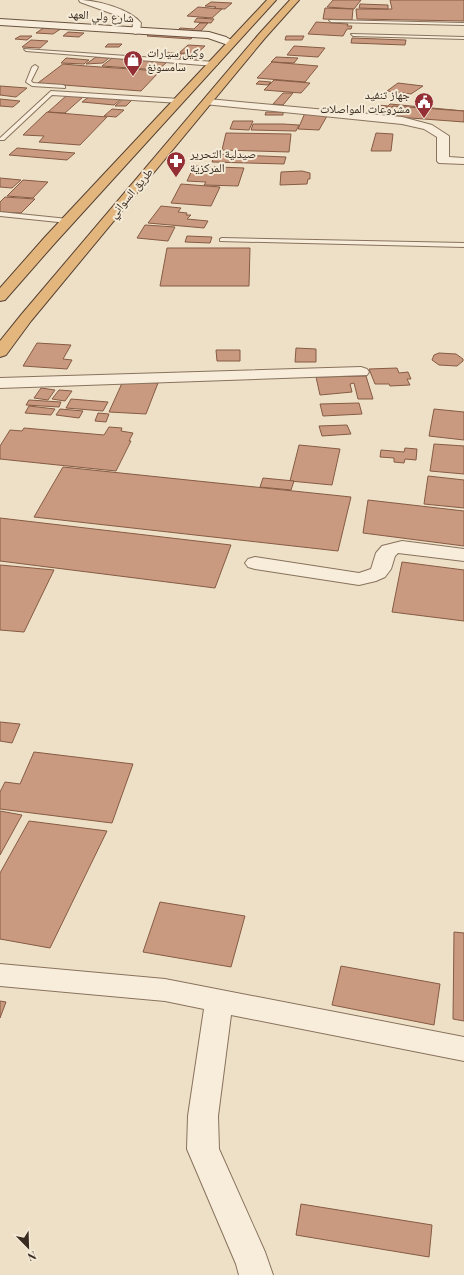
<svg xmlns="http://www.w3.org/2000/svg" width="464" height="1275" font-family="'Playfair Display','Noto Naskh Arabic',serif">
  <style>
    .building { fill: #c99a7f; stroke: #865b44 }
    .lines { fill: none; stroke-linecap: round; stroke-linejoin: round }
    .service-casing { stroke: #88725d; stroke-width: 2 }
    .minor-casing { stroke: #88725d; stroke-width: 2 }
    .secondary-casing { stroke: #6a5340; stroke-width: 2 }
    .trunk-casing { stroke: #564031; stroke-width: 2 }
    .service { fill: #f8edda; fill-rule: evenodd }
    .minor { fill: #f8edda; fill-rule: evenodd }
    .secondary { fill: #f8edda; fill-rule: evenodd }
    .trunk { fill: #e3b67e; fill-rule: evenodd }
    .labels { text-anchor: middle; stroke-width: 4; stroke-linejoin: round; paint-order: stroke }
    .far-street-label { font-size: 12px; fill: #392b20; stroke: #f4ead6 }
    .far-poi-label { font-size: 12px; fill: #392b20; stroke: #f4ead6; text-anchor: start }
  </style>
  <rect width="100%" height="100%" fill="#ede0c7"/>
  <g class="building">
    <polygon points="333,0 361,0 354,9 327,7"/>
    <polygon points="390,0 464,0 464,21 357,19 356,9 392,9"/>
    <polygon points="211,2 232,3 225,9 213,9 216,7 205,6"/>
    <polygon points="360,4 388,5 388,9 359,8"/>
    <polygon points="198,7 222,9 212,18 187,16"/>
    <polygon points="325,8 353,9 352,20 323,19"/>
    <polygon points="197,18 214,19 211,23 194,22"/>
    <polygon points="316,22 348,24 347,26 352,26 351,29 347,29 343,36 308,34"/>
    <polygon points="200,23 208,23 201,31 178,30 180,28 194,29"/>
    <polygon points="45,27 62,28 53,34 36,33"/>
    <polygon points="68,32 84,33 79,37 63,36"/>
    <polygon points="150,33 194,36 191,39 147,36"/>
    <polygon points="20,36 32,36 27,40 15,39"/>
    <polygon points="286,36 304,36 302,40 285,40"/>
    <polygon points="352,38 406,40 405,45 351,43"/>
    <polygon points="31,40 48,41 40,48 22,47"/>
    <polygon points="108,44 122,44 119,47 105,47"/>
    <polygon points="188,45 205,46 196,54 179,53"/>
    <polygon points="294,46 325,48 318,57 287,55"/>
    <polygon points="163,52 184,54 179,59 170,59 173,56 160,55"/>
    <polygon points="187,54 201,56 197,59 182,58"/>
    <polygon points="96,57 109,58 103,63 86,64"/>
    <polygon points="276,57 298,58 294,63 271,62"/>
    <polygon points="66,58 89,60 84,64 61,63"/>
    <polygon points="112,58 167,62 158,70 102,66"/>
    <polygon points="272,62 318,66 305,82 257,78"/>
    <polygon points="63,64 86,66 160,71 141,91 38,83"/>
    <polygon points="274,80 310,83 301,93 264,90"/>
    <polygon points="259,81 271,82 268,85 256,84"/>
    <polygon points="398,83 423,86 411,94 387,91"/>
    <polygon points="0,86 27,88 16,97 0,95"/>
    <polygon points="283,93 293,93 283,105 273,104"/>
    <polygon points="66,96 83,97 65,113 48,112"/>
    <polygon points="90,96 121,99 114,105 82,102"/>
    <polygon points="0,99 20,101 13,107 0,106"/>
    <polygon points="123,99 133,99 126,106 115,106"/>
    <polygon points="390,104 464,111 464,121 411,117 376,112 379,108 376,108 378,105 388,106"/>
    <polygon points="393,106 464,111 464,122 384,116 385,114 380,114 384,107 392,107"/>
    <polygon points="112,109 124,110 116,117 104,116"/>
    <polygon points="47,112 107,117 80,145 39,142 44,136 23,135"/>
    <polygon points="266,112 283,112 283,115 265,115"/>
    <polygon points="305,113 327,116 319,130 298,129"/>
    <polygon points="233,121 253,121 249,130 230,129"/>
    <polygon points="253,124 283,124 299,125 296,131 251,130"/>
    <polygon points="226,133 291,134 289,152 222,150"/>
    <polygon points="376,133 393,134 391,151 371,151"/>
    <polygon points="17,148 75,153 67,160 9,155"/>
    <polygon points="215,154 286,157 284,164 212,162"/>
    <polygon points="194,166 244,168 238,186 204,185 206,182 187,181"/>
    <polygon points="302,171 310,173 310,179 308,179 307,184 280,185 281,172"/>
    <polygon points="0,178 21,180 12,188 0,187"/>
    <polygon points="23,180 48,182 33,198 7,196"/>
    <polygon points="181,184 220,187 211,206 171,203"/>
    <polygon points="5,197 35,199 21,213 0,212 0,202"/>
    <polygon points="161,206 181,208 178,212 187,213 186,215 191,215 187,219 208,221 204,228 148,223"/>
    <polygon points="145,225 175,227 168,241 137,238"/>
    <polygon points="187,236 212,237 210,243 185,242"/>
    <polygon points="167,248 250,248 249,286 160,286"/>
    <polygon points="37,343 71,345 63,359 72,360 67,369 23,366"/>
    <polygon points="296,348 316,349 316,362 295,362"/>
    <polygon points="216,350 240,350 240,361 217,361"/>
    <polygon points="439,353 456,354 463,359 463,361 457,366 439,365 432,360 434,355"/>
    <polygon points="397,368 399,373 408,372 411,379 407,379 410,385 390,386 389,384 375,384 369,369"/>
    <polygon points="366,376 373,399 358,399 354,383 350,384 352,392 320,395 316,377"/>
    <polygon points="123,381 158,383 146,414 109,412"/>
    <polygon points="41,388 55,390 48,400 34,398"/>
    <polygon points="59,390 72,391 65,401 52,399"/>
    <polygon points="71,399 108,402 103,411 66,408"/>
    <polygon points="29,400 61,402 59,407 26,405"/>
    <polygon points="359,403 362,414 323,416 320,404"/>
    <polygon points="29,406 55,409 51,415 25,413"/>
    <polygon points="60,409 83,411 79,418 56,415"/>
    <polygon points="434,409 464,412 464,440 429,436"/>
    <polygon points="98,413 109,414 106,422 95,421"/>
    <polygon points="347,425 351,434 322,436 319,426"/>
    <polygon points="109,427 122,428 121,431 133,433 129,441 131,441 116,471 0,459 0,446 10,430 22,431 24,428 104,435"/>
    <polygon points="434,444 464,446 464,474 430,471"/>
    <polygon points="299,445 340,449 332,485 290,481"/>
    <polygon points="405,448 417,449 416,460 405,459 404,463 394,462 394,458 380,457 381,450 404,452"/>
    <polygon points="63,467 351,497 338,551 34,517"/>
    <polygon points="428,476 464,480 464,508 424,504"/>
    <polygon points="263,478 294,481 291,490 260,487"/>
    <polygon points="368,500 464,511 464,546 363,533"/>
    <polygon points="0,518 231,545 215,588 0,561"/>
    <polygon points="402,562 464,570 464,621 392,612"/>
    <polygon points="0,565 54,570 24,632 0,630"/>
    <polygon points="0,722 20,724 12,743 0,741"/>
    <polygon points="34,752 133,764 112,823 0,809 0,792 5,782 20,784"/>
    <polygon points="0,811 22,815 0,855"/>
    <polygon points="29,821 107,831 50,948 0,939 0,873"/>
    <polygon points="160,902 245,916 231,967 143,952"/>
    <polygon points="454,932 464,933 464,1021 453,1019"/>
    <polygon points="341,966 440,984 434,1025 332,1005"/>
    <polygon points="0,1001 6,1002 0,1018"/>
    <polygon points="301,1204 432,1225 429,1257 296,1235"/>
  </g>
  <g class="lines">
    <g class="service-casing">
      <g id="service">
        <polygon points="329,20 464,23 464,25 331,22"/>
        <polygon points="351,34 464,37 464,39 353,36"/>
        <polygon points="24,49 215,62 218,64 215,66 26,51"/>
        <polygon points="35,65 38,67 31,81 33,83 63,85 65,86 65,88 32,86 26,82 32,67"/>
        <polygon points="51,91 180,99 183,101 180,103 52,95 4,140 0,140 0,138"/>
        <polygon points="0,212 68,219 71,221 68,223 0,216"/>
        <polygon points="222,238 464,243 464,247 220,241 220,239"/>
      </g>
    </g>
    <g class="minor-casing">
      <g id="minor">
        <path d="M79,0C96,0 130,9 141,23L140,31L136,34L133,33L132,31L133,24L127,19L80,2Z"/>
        <polygon points="208,99 402,117 432,125 449,136 449,157 464,158 464,164 439,163 437,161 437,137 424,129 402,124 204,104 203,102 204,100"/>
        <polygon points="361,367 367,369 369,372 367,375 0,388 0,378"/>
        <polygon points="402,541 464,549 464,561 398,553 395,556 391,569 385,577 376,581 359,585 255,569 248,567 245,563 248,559 255,557 359,573 371,569 376,553 382,546"/>
        <polygon points="0,964 165,979 464,1037 464,1061 231,1015 218,1116 219,1149 265,1252 273,1275 239,1275 236,1264 187,1149 188,1116 204,1009 165,1001 0,986"/>
      </g>
    </g>
    <g class="secondary-casing">
      <polygon id="secondary" points="0,19 209,32 226,37 236,43 231,46 208,38 0,25"/>
    </g>
    <g class="trunk-casing">
      <g id="trunk">
        <polygon points="267,0 276,0 55,243 5,300 0,301 0,288 45,237"/>
        <polygon points="290,0 299,0 265,38 31,321 6,355 0,357 0,341 21,315 259,34"/>
      </g>
    </g>
    <use href="#service" class="service"/>
    <use href="#minor" class="minor"/>
    <use href="#secondary" class="secondary"/>
    <use href="#trunk" class="trunk"/>
  </g>
  <defs>
    <g id="shop-pin" transform="scale(1)"><path d="M0 17L-7.5 6A9.5 9.5 0 1 1 7.5 6Z" fill="#942f35" stroke="#f4ead6"/><path d="M-5-2.5h2.3a2.7 3.5 0 0 1 5.4 0H5L5.5 6h-11ZM-1.5-2.5h3a1.5 2.3 0 0 0-3 0Z" fill="#fff"/></g>
    <g id="civic-pin" transform="scale(1)"><path d="M0 17L-7.5 6A9.5 9.5 0 1 1 7.5 6Z" fill="#942f35" stroke="#f4ead6"/><path d="M-.6-6.5H3V-4.5H.6V-3L4-1V1h2V6H-6V1h2V-1L-.6-3ZM-1.2 2.5V6h2.4V2.5Z" fill="#fff"/></g>
    <g id="pharmacy-pin" transform="scale(1)"><path d="M0 17L-7.5 6A9.5 9.5 0 1 1 7.5 6Z" fill="#942f35" stroke="#f4ead6"/><path d="M-2-6h4v4h4v4h-4v4h-4v-4h-4v-4h4Z" fill="#fff"/></g>
  </defs>
  <g fill-rule="evenodd">
    <use href="#shop-pin" x="133" y="60"/>
    <use href="#civic-pin" x="424" y="102"/>
    <use href="#pharmacy-pin" x="176" y="161"/>
  </g>
  <g class="labels">
    <g class="far-street-label">
      <text transform="translate(101 16) rotate(4)" y="4">شارع ولي العهد</text>
      <text transform="translate(131 193) rotate(-50)" y="4">طريق السواني</text>
    </g>
    <g class="far-poi-label">
      <text x="147" y="57">وكيل سيارات<tspan x="147" dy="14">سامسونغ</tspan></text>
      <text x="410" y="99" text-anchor="end">جهاز تنفيد<tspan x="410" dy="14">مشروعات المواصلات</tspan></text>
      <text x="190" y="158">صيدلية التحرير<tspan x="190" dy="14">المركزية</tspan></text>
    </g>
  </g>
  <g transform="translate(28 1247) rotate(157)" stroke="#f4ead6" stroke-width="3" paint-order="stroke">
  <path d="M0-3L7 15L0 10L-7 15Z" fill="#392b20"/>
  <text y="-6" font-size="11" font-weight="bold" text-anchor="middle" fill="#392b20">N</text>
  </g>
</svg>
